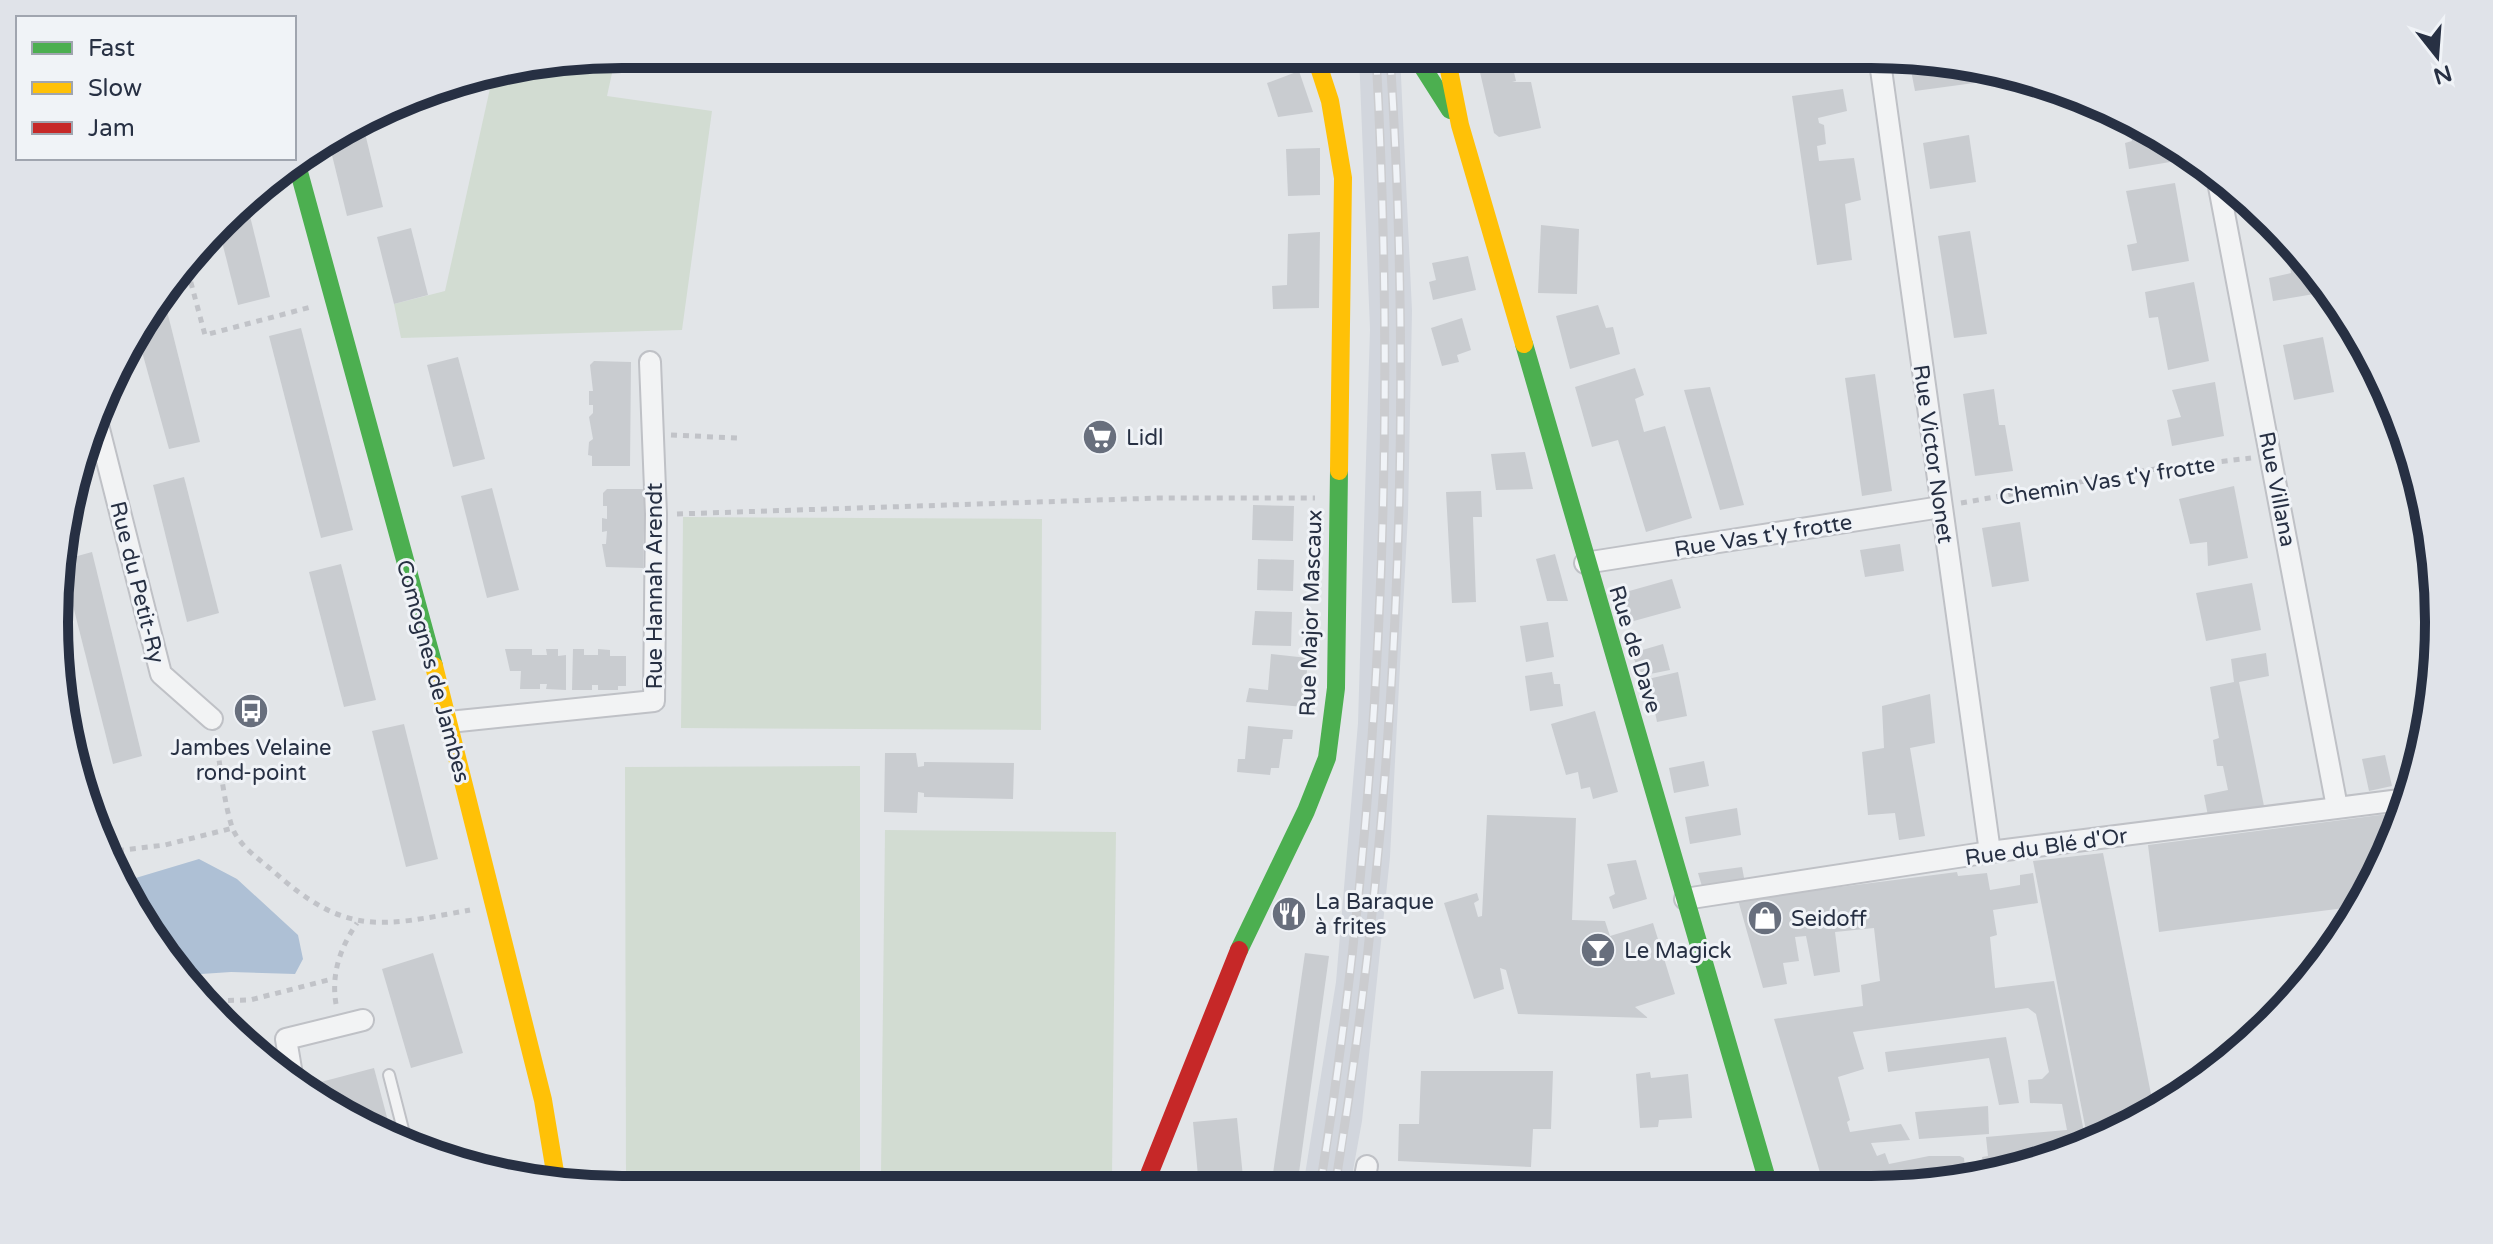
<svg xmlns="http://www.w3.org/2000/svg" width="2493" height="1244" font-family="'Varela Round',sans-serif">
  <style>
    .built { fill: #d2d6dd }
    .green { fill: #d2dcd2 }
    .water { fill: #aec0d5 }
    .building { fill: #c9ccd0 }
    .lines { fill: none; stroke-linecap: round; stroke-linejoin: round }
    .lane-casing { stroke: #bfc1c6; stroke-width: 14 }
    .street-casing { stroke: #bfc1c6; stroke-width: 24 }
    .path { stroke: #c1c3c8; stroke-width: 5; stroke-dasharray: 6 6; stroke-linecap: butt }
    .lane { stroke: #f2f3f4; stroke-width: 10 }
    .street { stroke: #f2f3f4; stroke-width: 20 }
    .fast { stroke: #4caf50; stroke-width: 18 }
    .slow { stroke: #ffc107; stroke-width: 18 }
    .jam { stroke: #c62828; stroke-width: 18 }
    .rail-casing { stroke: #cbcccf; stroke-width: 9 }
    .rail { stroke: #f0f3f7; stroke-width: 6; stroke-dasharray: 18; stroke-linecap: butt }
    .labels { text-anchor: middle; stroke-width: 6; stroke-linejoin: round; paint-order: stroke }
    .poi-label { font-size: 22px; fill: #273043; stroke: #f0f3f7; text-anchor: start }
    .street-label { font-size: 22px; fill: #273043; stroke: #f0f3f7 }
    .rim { fill: none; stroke: #273043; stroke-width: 10 }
  </style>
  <rect width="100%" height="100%" fill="#e2e5e8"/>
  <polygon class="built" points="1359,55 1400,55 1412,311 1408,514 1390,857 1362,1121 1350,1187 1303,1187 1336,982 1358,723 1370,329"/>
  <g class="green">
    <polygon points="616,55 607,96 712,111 682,330 401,338 394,304 445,291 493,75"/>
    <polygon points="683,517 1042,519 1041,730 681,728"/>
    <polygon points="860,766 860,1172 626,1172 625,767"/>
    <polygon points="885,830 1116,832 1112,1176 881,1173"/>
  </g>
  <polygon class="water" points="199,859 237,879 298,935 303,959 295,974 231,972 186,975 119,883"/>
  <g class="building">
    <polygon points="1476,55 1510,55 1516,81 1512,82 1531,82 1541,128 1499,137 1494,133"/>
    <polygon points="1908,55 2018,73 2026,76 1915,91"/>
    <polygon points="1299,71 1313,112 1278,117 1267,83"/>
    <polygon points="1843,89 1847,111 1818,118 1819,123 1824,125 1826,144 1817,146 1819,161 1854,158 1861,200 1845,204 1852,260 1817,265 1792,96"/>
    <polygon points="2127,115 2166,140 2170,162 2129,169 2125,143 2132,141"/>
    <polygon points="363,125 383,207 347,216 329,143"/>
    <polygon points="1969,135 1976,182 1930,189 1923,143"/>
    <polygon points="1320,148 1320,195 1288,196 1286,149"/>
    <polygon points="2175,183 2189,261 2132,271 2127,245 2137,243 2126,191"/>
    <polygon points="246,200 270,297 238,305 218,226"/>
    <polygon points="2253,205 2274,225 2257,228"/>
    <polygon points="1541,225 1579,229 1577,294 1538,293"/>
    <polygon points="411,228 428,295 394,304 377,237"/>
    <polygon points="1970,231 1987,334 1954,338 1938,236"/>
    <polygon points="1320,232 1319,308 1273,309 1272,286 1287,285 1288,234"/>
    <polygon points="2298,247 2316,273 2320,293 2273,301 2269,278 2291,273 2287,249"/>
    <polygon points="1468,256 1476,290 1433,300 1429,282 1436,280 1432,263"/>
    <polygon points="2194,282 2209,361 2168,370 2158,317 2149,318 2145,292"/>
    <polygon points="1598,305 1606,328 1613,327 1620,354 1570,369 1556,316"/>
    <polygon points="166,307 200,442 169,449 136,330 150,310"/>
    <polygon points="1462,318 1471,350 1457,355 1459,362 1442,366 1431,328"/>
    <polygon points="301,328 353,530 321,538 269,336"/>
    <polygon points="2323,337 2334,392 2294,400 2283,345"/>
    <polygon points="458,357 485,459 453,467 427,365"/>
    <polygon points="594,361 631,362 630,466 592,466 592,456 588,455 589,442 593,439 589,417 593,413 593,405 589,405 589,391 593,391 590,365"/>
    <polygon points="1635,368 1644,395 1635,399 1644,432 1665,426 1692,518 1646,532 1618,440 1592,447 1575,387"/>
    <polygon points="1875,374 1892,491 1862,496 1845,378"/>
    <polygon points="2215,382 2224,436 2172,446 2167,420 2181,417 2172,390"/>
    <polygon points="1710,387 1744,505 1720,510 1684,390"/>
    <polygon points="1994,389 1999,425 2005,425 2013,471 1975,476 1963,394"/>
    <polygon points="1525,452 1533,489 1496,490 1491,454"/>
    <polygon points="184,477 219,613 187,622 153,485"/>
    <polygon points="2234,486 2248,558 2208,566 2207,542 2190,544 2179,499"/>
    <polygon points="492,488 519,590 487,598 461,496"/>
    <polygon points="607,489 645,489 643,568 606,567 602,544 606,544 607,531 602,532 602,518 607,519 607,506 603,506 603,493"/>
    <polygon points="1481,491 1482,517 1473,517 1476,602 1452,603 1446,492"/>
    <polygon points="1253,505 1294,506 1293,541 1252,540"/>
    <polygon points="2020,522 2029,581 1992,587 1982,528"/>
    <polygon points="1900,544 1904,571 1865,577 1860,550"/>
    <polygon points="92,552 142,756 113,764 63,566 63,560"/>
    <polygon points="1555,554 1568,601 1547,601 1536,559"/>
    <polygon points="1258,559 1294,560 1293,591 1257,590"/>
    <polygon points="341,564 376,700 344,707 309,572"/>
    <polygon points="1672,579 1681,608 1623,624 1615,595"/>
    <polygon points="2252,583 2261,630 2206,641 2196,593"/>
    <polygon points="1255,611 1292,612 1291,646 1252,645"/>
    <polygon points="1548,622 1554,657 1526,662 1520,626"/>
    <polygon points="1663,644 1670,670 1640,676 1632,653"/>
    <polygon points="505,649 532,649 532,655 547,655 546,649 558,649 558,656 566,655 566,690 546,689 547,684 540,684 540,689 520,689 521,671 510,671"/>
    <polygon points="573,649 584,649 584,655 598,655 598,649 610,650 610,656 626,656 626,686 618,686 618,690 598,690 598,685 592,685 592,690 572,690"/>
    <polygon points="2266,653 2269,676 2239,682 2264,806 2208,816 2204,795 2228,790 2223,766 2217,766 2213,740 2219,738 2210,687 2234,682 2231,659"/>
    <polygon points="1271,654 1308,658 1304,707 1246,702 1249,688 1268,690"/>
    <polygon points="1552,672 1554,684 1560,684 1563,706 1530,711 1525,676"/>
    <polygon points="1678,672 1687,716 1657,722 1648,679"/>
    <polygon points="1930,694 1935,743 1910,748 1925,836 1899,840 1895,813 1868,815 1862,752 1884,748 1882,706"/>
    <polygon points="1595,711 1618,792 1593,799 1590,787 1581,789 1578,772 1566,775 1551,724"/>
    <polygon points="404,724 438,859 406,867 372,731"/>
    <polygon points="1248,726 1293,730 1292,739 1283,739 1279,768 1271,768 1270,775 1237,772 1238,759 1245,759"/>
    <polygon points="885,753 916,753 918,767 924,766 924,762 1014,763 1013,799 924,797 924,793 918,792 917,813 884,812"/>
    <polygon points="2385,755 2392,786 2369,791 2362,759"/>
    <polygon points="1704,761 1709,786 1674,793 1669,768"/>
    <polygon points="1737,808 1741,835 1690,844 1685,817"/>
    <polygon points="2403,812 2381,873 2360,906 2159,932 2148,845"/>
    <polygon points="1487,815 1576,818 1572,920 1605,921 1610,936 1653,923 1675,994 1635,1007 1648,1018 1518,1014 1506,970 1500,968 1504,989 1474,999 1444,903 1477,893 1479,900 1474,903 1478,917 1482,916"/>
    <polygon points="2103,853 2154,1109 2089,1146 2033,861"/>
    <polygon points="1636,860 1647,899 1613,909 1609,897 1615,894 1607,864"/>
    <polygon points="1742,867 1746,888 1704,893 1698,873"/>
    <polygon points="1957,872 1958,876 1987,873 1990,890 2020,885 2020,875 2033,873 2038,903 1993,910 1997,935 1990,937 1995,988 2054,981 2087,1147 1985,1172 1982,1157 1988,1156 1986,1137 2067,1130 2062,1104 2030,1103 2028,1080 2042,1079 2049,1072 2036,1014 2028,1008 1853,1032 1864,1069 1838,1077 1850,1120 1847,1122 1850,1132 1901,1124 1910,1140 1871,1143 1877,1156 1885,1153 1889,1164 1929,1156 1960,1156 1964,1158 1966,1177 1910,1185 1869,1185 1867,1174 1824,1186 1774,1019 1863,1006 1861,985 1880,981 1874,928 1835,932 1840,972 1814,976 1806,936 1795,937 1799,961 1783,963 1787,984 1763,988 1738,900"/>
    <polygon points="433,953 463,1053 411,1068 382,969"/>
    <polygon points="1305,953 1329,956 1297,1187 1271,1187"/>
    <polygon points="2006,1037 2019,1103 1999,1105 1989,1058 1888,1072 1885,1052"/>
    <polygon points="374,1068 393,1140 371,1132 321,1095 317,1083"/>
    <polygon points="1421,1071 1553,1071 1551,1129 1533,1129 1531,1167 1398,1161 1399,1124 1419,1124"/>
    <polygon points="1650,1072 1651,1078 1688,1074 1692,1118 1659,1120 1658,1127 1640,1128 1636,1074"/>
    <polygon points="1988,1106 1989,1134 1919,1139 1915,1112"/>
    <polygon points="1237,1118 1244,1187 1199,1187 1193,1122"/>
  </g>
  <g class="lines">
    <g class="lane-casing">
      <polyline id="lane" points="389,1075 407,1145"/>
    </g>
    <g class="street-casing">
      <g id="street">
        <polyline points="1879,55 1990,852"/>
        <polyline points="2216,171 2337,807"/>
        <polyline points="98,425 161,674 212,719"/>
        <polyline points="1585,563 1941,507"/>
        <polyline points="449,722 654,701 656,514 650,362"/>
        <polyline points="1685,899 1990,852 2408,799"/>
        <polyline points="292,1075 286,1039 363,1020"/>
        <polyline points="1363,1187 1367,1166"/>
      </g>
    </g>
    <g class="path">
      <polyline points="178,271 187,268 205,335 311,307"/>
      <polyline points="671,435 737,438"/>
      <polyline points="1961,503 2148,470 2251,458"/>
      <polyline points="677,514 1159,498 1315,498"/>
      <path d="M215,737C221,766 223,799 232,827C239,846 259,859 273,871C346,936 379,927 470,910"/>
      <polyline points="106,852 165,845 233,828"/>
      <polyline points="204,1001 250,1000 332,979"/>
      <path d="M336,1004C331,974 340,948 357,923"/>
    </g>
    <use href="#lane" class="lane"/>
    <use href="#street" class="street"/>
    <g class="fast">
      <polyline points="1415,55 1450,110"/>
      <polyline points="296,161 434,666"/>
      <polyline points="1524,344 1769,1186"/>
      <polyline points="1239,950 1306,811 1327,758 1336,688 1339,471"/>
    </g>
    <g class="slow">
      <polyline points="1315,55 1330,101 1343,178 1339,471"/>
      <polyline points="1446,55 1460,125 1524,344"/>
      <polyline points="434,666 543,1100 557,1184"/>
    </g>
    <polyline class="jam" points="1144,1187 1239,950"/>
    <g class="rail-casing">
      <g id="rail">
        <path d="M1320,1187C1381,813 1397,432 1376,55"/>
        <path d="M1335,1187C1396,815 1415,430 1390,55"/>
      </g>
    </g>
    <use href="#rail" class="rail"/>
  </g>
  <defs>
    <g id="supermarket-disc" transform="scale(1.8)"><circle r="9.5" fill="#686f7d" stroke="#f0f3f7"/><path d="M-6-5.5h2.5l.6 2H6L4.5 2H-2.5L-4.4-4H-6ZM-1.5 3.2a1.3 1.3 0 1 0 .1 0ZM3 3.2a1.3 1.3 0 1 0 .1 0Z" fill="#fff"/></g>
    <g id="bus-disc" transform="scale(1.8)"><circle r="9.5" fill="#686f7d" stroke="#f0f3f7"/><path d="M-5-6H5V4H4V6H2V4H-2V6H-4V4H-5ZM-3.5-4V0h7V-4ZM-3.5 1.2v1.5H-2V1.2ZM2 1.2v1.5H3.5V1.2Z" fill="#fff"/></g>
    <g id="restaurant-disc" transform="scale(1.8)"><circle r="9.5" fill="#686f7d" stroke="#f0f3f7"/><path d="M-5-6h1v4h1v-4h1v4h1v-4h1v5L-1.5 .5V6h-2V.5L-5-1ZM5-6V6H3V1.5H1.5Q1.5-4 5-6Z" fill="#fff"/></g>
    <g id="shop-disc" transform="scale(1.8)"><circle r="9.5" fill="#686f7d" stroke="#f0f3f7"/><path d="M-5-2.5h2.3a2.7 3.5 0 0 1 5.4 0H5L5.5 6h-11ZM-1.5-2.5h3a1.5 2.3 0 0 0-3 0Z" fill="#fff"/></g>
    <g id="bar-disc" transform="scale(1.8)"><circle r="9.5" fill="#686f7d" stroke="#f0f3f7"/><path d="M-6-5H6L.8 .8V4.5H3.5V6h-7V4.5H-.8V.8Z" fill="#fff"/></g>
  </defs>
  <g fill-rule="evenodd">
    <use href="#supermarket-disc" x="1100" y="437"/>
    <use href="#bus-disc" x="251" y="711"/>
    <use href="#restaurant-disc" x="1289" y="914"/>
    <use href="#shop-disc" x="1765" y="918"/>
    <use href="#bar-disc" x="1598" y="950"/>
  </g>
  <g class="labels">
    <g class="poi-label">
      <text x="1126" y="445">Lidl</text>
      <text x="251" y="755" text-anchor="middle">Jambes Velaine<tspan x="251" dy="25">rond-point</tspan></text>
      <text x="1315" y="909">La Baraque<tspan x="1315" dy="25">à frites</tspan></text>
      <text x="1791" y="926">Seidoff</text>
      <text x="1624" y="958">Le Magick</text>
    </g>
    <g class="street-label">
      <text transform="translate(1934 454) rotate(82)" y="8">Rue Victor Nonet</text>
      <text transform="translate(2107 480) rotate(-9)" y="8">Chemin Vas t'y frotte</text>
      <text transform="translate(2278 489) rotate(79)" y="8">Rue Villana</text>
      <text transform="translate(1763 535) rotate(-9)" y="8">Rue Vas t'y frotte</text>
      <text transform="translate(138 582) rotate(76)" y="8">Rue du Petit-Ry</text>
      <text transform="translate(654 586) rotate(-90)" y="8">Rue Hannah Arendt</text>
      <text transform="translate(1310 613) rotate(-88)" y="8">Rue Major Mascaux</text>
      <text transform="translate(1636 649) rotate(73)" y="8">Rue de Dave</text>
      <text transform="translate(434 671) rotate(75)" y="8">Comognes de Jambes</text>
      <text transform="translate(2046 846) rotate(-8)" y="8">Rue du Blé d'Or</text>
    </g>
  </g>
  <path d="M0 0H2493V1244H0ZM622 68H1871A554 554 0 0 1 2425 622V622A554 554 0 0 1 1871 1176H622A554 554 0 0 1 68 622V622A554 554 0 0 1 622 68Z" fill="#e0e3e9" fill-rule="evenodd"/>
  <path class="rim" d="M622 68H1871A554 554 0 0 1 2425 622V622A554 554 0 0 1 1871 1176H622A554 554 0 0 1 68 622V622A554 554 0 0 1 622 68Z"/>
  <rect x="16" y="16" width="280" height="144" fill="#f0f3f7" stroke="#a0a5af" stroke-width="2"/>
  <rect x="32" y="42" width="40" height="12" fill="#4caf50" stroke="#a0a5af" stroke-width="2"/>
  <text x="88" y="56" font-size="24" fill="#273043">Fast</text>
  <rect x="32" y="82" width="40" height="12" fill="#ffc107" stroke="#a0a5af" stroke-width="2"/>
  <text x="88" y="96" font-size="24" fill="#273043">Slow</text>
  <rect x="32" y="122" width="40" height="12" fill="#c62828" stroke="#a0a5af" stroke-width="2"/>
  <text x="88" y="136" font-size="24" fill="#273043">Jam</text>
  <g transform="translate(2437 56) rotate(163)" stroke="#f0f3f7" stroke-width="6" paint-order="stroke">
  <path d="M0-6L14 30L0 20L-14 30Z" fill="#273043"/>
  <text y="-12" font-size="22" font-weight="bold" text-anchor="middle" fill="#273043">N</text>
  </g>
</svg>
